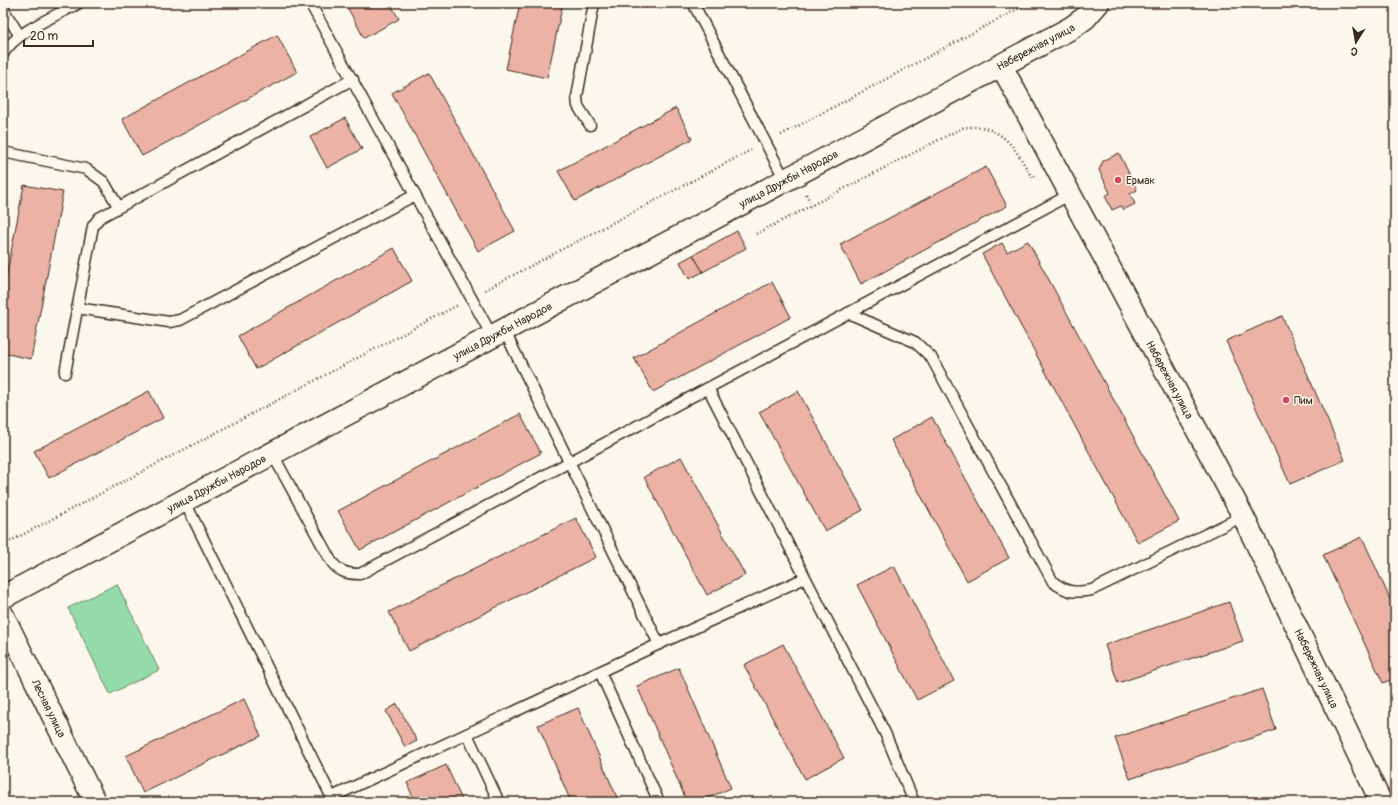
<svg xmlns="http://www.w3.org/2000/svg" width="1398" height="805" font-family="Pangolin,sans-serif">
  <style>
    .garden { fill: #95dcaa; stroke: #688364 }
    .building { fill: #ecb2a6; stroke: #3b2a1e }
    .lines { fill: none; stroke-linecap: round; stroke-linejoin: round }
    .service-casing { stroke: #3b2a1e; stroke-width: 13 }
    .minor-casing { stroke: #3b2a1e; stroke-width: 24 }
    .secondary-casing { stroke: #3b2a1e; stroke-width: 25 }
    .path { stroke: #3b2a1e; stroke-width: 2.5; stroke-dasharray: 1 3; stroke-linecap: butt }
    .service { stroke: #fbf7ec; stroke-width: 10 }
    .minor { stroke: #fbf7ec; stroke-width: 21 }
    .secondary { stroke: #fbf7ec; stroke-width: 22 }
    .poi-dot { fill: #d1495b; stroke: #fbf7ec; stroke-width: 1.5 }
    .labels { text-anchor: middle; stroke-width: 3; stroke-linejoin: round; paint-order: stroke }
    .street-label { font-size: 11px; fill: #3b2a1e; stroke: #fbf7ec }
    .poi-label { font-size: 11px; fill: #3b2a1e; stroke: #fbf7ec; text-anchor: start }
  </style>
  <rect width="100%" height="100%" fill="#fbf7ec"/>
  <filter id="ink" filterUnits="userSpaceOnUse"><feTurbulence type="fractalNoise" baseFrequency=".025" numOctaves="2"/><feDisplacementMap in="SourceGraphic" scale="8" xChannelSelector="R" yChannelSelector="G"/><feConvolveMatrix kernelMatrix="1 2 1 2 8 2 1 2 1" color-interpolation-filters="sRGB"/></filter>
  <g filter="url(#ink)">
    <polygon class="garden" points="117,584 159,670 110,694 68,608"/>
    <g class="building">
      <polygon points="345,3 390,3 399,19 364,38"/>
      <polygon points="520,3 563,3 547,78 506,69"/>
      <polygon points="277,35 297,72 142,156 122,119"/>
      <polygon points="429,73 515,231 478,251 392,93"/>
      <polygon points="676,108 692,139 575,201 558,171"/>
      <polygon points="345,118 362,149 327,168 310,137"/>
      <polygon points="1119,153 1137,190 1130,194 1135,204 1123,210 1121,206 1112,210 1105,196 1110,193 1099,170 1103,161"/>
      <polygon points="986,167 1007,206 861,284 840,244"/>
      <polygon points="24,185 63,192 31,359 3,353 3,293"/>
      <polygon points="737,231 746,248 703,272 693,255"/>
      <polygon points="1028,241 1179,521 1138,543 982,254 1002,243 1007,252"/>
      <polygon points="394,248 412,281 256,369 238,336"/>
      <polygon points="693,255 703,272 689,279 680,262"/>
      <polygon points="772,282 791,317 653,392 634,358"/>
      <polygon points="1282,316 1345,460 1290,484 1226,341"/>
      <polygon points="149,391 163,418 49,478 34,451"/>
      <polygon points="798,391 863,510 825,531 759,412"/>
      <polygon points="520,414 541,453 360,550 338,511"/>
      <polygon points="932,417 1009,558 967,581 891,440"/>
      <polygon points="681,457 745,575 707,595 644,477"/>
      <polygon points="576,518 596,557 409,651 389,612"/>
      <polygon points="1362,537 1395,610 1395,678 1383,683 1323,555"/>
      <polygon points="894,566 954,681 917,700 857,585"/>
      <polygon points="1229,602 1243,641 1118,683 1105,645"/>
      <polygon points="783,644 844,758 805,779 744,665"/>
      <polygon points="679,668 731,788 698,802 687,802 637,686"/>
      <polygon points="1262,689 1276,730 1130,779 1115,738"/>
      <polygon points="244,699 261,736 143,793 126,756"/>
      <polygon points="397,704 417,741 405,747 386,711"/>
      <polygon points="578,708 619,802 571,802 538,725"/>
      <polygon points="446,765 463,802 415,802 407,783"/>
    </g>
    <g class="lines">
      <g class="service-casing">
        <g id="service">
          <polyline points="310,3 492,336"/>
          <polyline points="693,3 785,180"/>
          <polyline points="3,9 20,36"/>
          <path d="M3,54C16,31 56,16 79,3"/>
          <polyline points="590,125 578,106 577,97 594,3"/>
          <polyline points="3,152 86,169 104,182 118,206"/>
          <polyline points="77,308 169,322 180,320 415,195"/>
          <path d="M848,313L915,342L931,357L1053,582C1068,593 1074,593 1092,590L1243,516"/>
          <polyline points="65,373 93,226 99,218 353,79"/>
          <polyline points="708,388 885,733 914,802"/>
          <path d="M272,453L331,561C339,572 347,574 360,574L1071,194"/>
          <polyline points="184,500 334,802"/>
          <polyline points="659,644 805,578"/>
          <polyline points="600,672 659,802"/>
          <polyline points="467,734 499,802"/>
          <polyline points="332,797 659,644 504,330"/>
        </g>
      </g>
      <g class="minor-casing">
        <g id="minor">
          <path id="s1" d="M1001,65L1243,516L1381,802"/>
          <path id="s2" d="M3,615L95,802"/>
        </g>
      </g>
      <g class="secondary-casing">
        <g id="secondary">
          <path id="s3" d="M3,597L1071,28L1085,18L1098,3"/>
        </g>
      </g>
      <g class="path">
        <polyline points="781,135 1029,3"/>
        <polyline points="806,194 812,205"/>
        <path d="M756,234L962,128C1001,121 1016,149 1032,178L1036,175"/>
        <polyline points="485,290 751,150"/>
        <polyline points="3,545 458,305"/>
      </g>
      <use href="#service" class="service"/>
      <use href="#minor" class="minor"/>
      <use href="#secondary" class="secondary"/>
    </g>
  </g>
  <g class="poi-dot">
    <circle cx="1118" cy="180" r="4"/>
    <circle cx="1286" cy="400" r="4"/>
  </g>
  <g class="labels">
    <g class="street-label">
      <text dy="4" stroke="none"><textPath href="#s3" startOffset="1170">Набережная улица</textPath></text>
      <text dy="4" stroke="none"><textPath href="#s3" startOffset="890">улица Дружбы Народов</textPath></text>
      <text dy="4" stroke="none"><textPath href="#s3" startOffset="566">улица Дружбы Народов</textPath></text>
      <text dy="4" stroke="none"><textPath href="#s1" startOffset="357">Набережная улица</textPath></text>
      <text dy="4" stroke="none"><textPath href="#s3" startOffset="242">улица Дружбы Народов</textPath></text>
      <text dy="4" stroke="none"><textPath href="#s1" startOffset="681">Набережная улица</textPath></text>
      <text dy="4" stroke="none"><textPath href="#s2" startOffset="104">Лесная улица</textPath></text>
    </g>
    <g class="poi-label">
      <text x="1126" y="184">Ермак</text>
      <text x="1294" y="404">Пим</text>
    </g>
  </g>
  <rect width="1398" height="805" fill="none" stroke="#fbf7ec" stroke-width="16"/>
  <rect x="8" y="8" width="1382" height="789" fill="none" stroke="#3b2a1e" stroke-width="1.5" filter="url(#ink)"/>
  <g transform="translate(1356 42) rotate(191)" stroke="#fbf7ec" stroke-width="3" paint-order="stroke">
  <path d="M0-3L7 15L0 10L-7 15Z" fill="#3b2a1e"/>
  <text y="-6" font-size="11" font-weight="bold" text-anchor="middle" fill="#3b2a1e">С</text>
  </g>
  <path d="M24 40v6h69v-6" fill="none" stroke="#3b2a1e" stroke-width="2"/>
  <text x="30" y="40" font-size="12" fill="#3b2a1e" stroke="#fbf7ec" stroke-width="3" paint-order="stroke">20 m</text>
</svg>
